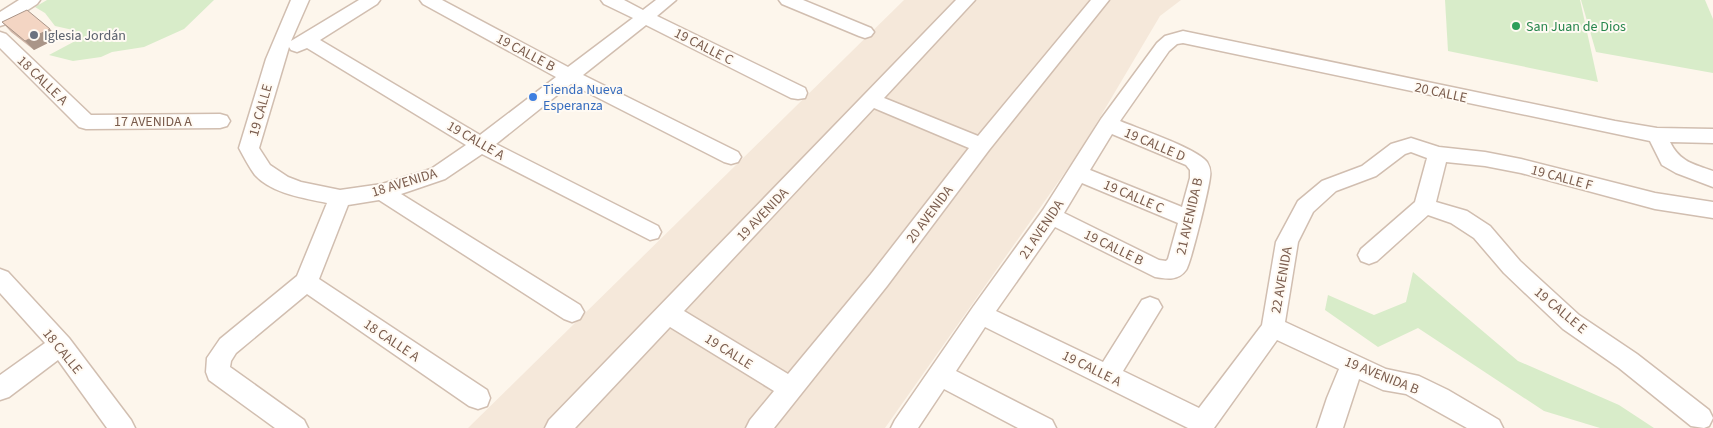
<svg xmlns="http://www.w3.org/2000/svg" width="1713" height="428" font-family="'Source Sans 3',sans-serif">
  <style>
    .residential { fill: #f5e8da }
    .green { fill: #d8ecc9 }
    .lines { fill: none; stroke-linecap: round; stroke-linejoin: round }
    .minor-casing { stroke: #d1beb0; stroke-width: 3 }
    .minor { fill: #fff; fill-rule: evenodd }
    .wall { fill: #d1b7a8 }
    .shaded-wall { fill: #aa9588 }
    .building { fill: #f3d5c3; stroke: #aa9588 }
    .leisure-dot { fill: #2e9e5b; stroke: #fffaf3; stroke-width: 2 }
    .worship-dot { fill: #6b7280; stroke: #fffaf3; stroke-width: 2 }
    .shop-dot { fill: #3f7fe0; stroke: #fffaf3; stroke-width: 2 }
    .labels { text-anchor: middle; stroke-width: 4; stroke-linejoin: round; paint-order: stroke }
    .leisure-label { font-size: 14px; fill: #27864d; stroke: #fffaf3; text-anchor: start }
    .worship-label { font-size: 14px; fill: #5b616d; stroke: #fffaf3; text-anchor: start }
    .street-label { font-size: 14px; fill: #7a5c4d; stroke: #fffaf3 }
    .shop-label { font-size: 14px; fill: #366cbe; stroke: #fffaf3; text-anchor: start }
  </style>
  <rect width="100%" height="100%" fill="#fdf6ec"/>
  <polygon class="residential" points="904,0 1181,0 1160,16 1080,151 885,428 468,428"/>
  <g class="green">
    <polygon points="47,0 214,0 184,29 144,47 112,52 101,57 73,61 49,55 79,39 73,30 55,26 45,13 35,7"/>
    <polygon points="1445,0 1580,0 1598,82 1448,51"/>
    <polygon points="1581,0 1705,0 1713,19 1713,73 1596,52"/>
    <polygon points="1413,272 1518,361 1619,405 1654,428 1600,428 1544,411 1418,328 1378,347 1325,310 1328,295 1374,315 1406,302"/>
  </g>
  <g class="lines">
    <g class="minor-casing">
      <g id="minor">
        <polygon points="19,0 40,0 37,4 6,24 0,26 0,12"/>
        <path d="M291,0H309L291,41L359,0H380L377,4L320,40L480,135L556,77L423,4L420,0H442L568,67L633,18L604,4L601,0H624L643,10L656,0H676L657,16L805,88L807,93L805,98L798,99L791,98L646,25L583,75L738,152L741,157L738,162L731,164L724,162L571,84L496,144L658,226L661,232L658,238L650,240L482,154L445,179L401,194L580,305L584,312L580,319L572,322L564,319L379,200L348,205L319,279L487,390L490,398L487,406L478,409L469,406L307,294L236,353L231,361L230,367L304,420L308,428H275L209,380L206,372L207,358L220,339L297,276L327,203C304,198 273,194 255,175C249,167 244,157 239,148L266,59ZM289,47L291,50L297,52L307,48L466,145L431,169L382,184L340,190L301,182L288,177L270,165L259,148Z"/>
        <polygon points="779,0 803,0 871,28 874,32 871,36 865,38 859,36 782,4"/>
        <path d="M956,0H975L884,98L978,136L1091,0H1109L989,150L887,286L774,428H746L750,420L774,391L670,327L575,428H545L549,420ZM874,108L969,148L871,274L788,374L684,311Z"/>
        <path d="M1183,31L1615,121L1657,128L1713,129V143L1670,142C1680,162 1693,164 1713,171V187L1676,173L1662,165L1650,141L1183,43L1177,44L1169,51L1120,121C1139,129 1196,148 1207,162C1210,167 1211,171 1210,177C1209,188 1191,263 1186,270C1178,281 1167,279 1155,277L1055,227L996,311L1103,362L1142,300L1150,297L1158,300L1162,307L1123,371L1199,408L1262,325L1276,242L1298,201L1322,181L1362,166L1391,144L1411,138L1439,147L1485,152L1521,159L1655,193L1713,202V218L1655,209L1521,173L1485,166L1446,162L1436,202L1467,211L1490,226L1520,261L1579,315L1637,354L1709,410L1713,418L1709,426L1704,428L1691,426L1619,368L1563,329L1504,273L1474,238L1451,223L1428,215L1377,261L1369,264L1361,261L1358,255L1361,249L1415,202L1427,158L1411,152L1405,154L1376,176L1336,191L1313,212L1298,242L1285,322L1386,369L1419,376L1448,390L1499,420L1503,428H1467L1406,394L1383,390L1359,379L1343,428H1317L1327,398L1339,369L1277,340L1214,428H1188L985,327L956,371L1052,420L1056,428H1018L944,389L918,428H891L895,420L973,307L1043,210L1101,119L1157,43L1165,36ZM1112,134L1186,165L1190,170V178L1182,207L1090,170ZM1082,183L1178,223L1168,259L1166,261L1159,260L1064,213Z"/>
        <polygon points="0,32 6,34 91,115 220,114 227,116 230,121 227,126 220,128 86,129 79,127 0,48"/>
        <polygon points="0,269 8,272 69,338 131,420 135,428 107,428 58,360 9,397 0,400 0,375 45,343 0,293"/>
      </g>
    </g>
    <use href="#minor" class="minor"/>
  </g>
  <polygon class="wall" points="2,22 58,38 34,50 11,32"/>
  <polygon class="shaded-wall" points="50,29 58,38 34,50 25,41"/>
  <polygon class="building" points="27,10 50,29 25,41 2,22"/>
  <circle class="leisure-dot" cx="1516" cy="26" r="5"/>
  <circle class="worship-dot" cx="34" cy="35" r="5"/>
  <circle class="shop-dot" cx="533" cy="97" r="5"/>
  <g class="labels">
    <g class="leisure-label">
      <text x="1526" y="31">San Juan de Dios</text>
    </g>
    <g class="worship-label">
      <text x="44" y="40">Iglesia Jordán</text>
    </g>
    <g class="street-label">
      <text transform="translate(704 46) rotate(27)" y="5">19 CALLE C</text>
      <text transform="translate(526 52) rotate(28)" y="5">19 CALLE B</text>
      <text transform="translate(43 80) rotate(44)" y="5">18 CALLE A</text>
      <text transform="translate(1441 92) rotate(12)" y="5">20 CALLE</text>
      <text transform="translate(260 110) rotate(-74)" y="5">19 CALLE</text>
      <text x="153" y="126">17 AVENIDA A</text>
      <text transform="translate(476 140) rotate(30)" y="5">19 CALLE A</text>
      <text transform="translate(1155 144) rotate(23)" y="5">19 CALLE D</text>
      <text transform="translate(1562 177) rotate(15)" y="5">19 CALLE F</text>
      <text transform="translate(404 182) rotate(-17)" y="5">18 AVENIDA</text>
      <text transform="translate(1134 196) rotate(23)" y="5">19 CALLE C</text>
      <text transform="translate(762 214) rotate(-46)" y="5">19 AVENIDA</text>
      <text transform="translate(929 214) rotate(-53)" y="5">20 AVENIDA</text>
      <text transform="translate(1189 216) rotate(-77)" y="5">21 AVENIDA B</text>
      <text transform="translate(1041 229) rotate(-56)" y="5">21 AVENIDA</text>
      <text transform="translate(1114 247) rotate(26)" y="5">19 CALLE B</text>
      <text transform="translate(1281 280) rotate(-80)" y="5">22 AVENIDA</text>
      <text transform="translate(1561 310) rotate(40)" y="5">19 CALLE E</text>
      <text transform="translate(392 340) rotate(34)" y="5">18 CALLE A</text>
      <text transform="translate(63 351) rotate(51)" y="5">18 CALLE</text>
      <text transform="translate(729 351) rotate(32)" y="5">19 CALLE</text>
      <text transform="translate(1092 368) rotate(26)" y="5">19 CALLE A</text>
      <text transform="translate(1382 375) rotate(22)" y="5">19 AVENIDA B</text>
    </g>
    <g class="shop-label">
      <text x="543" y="94">Tienda Nueva<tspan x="543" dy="16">Esperanza</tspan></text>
    </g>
  </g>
</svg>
